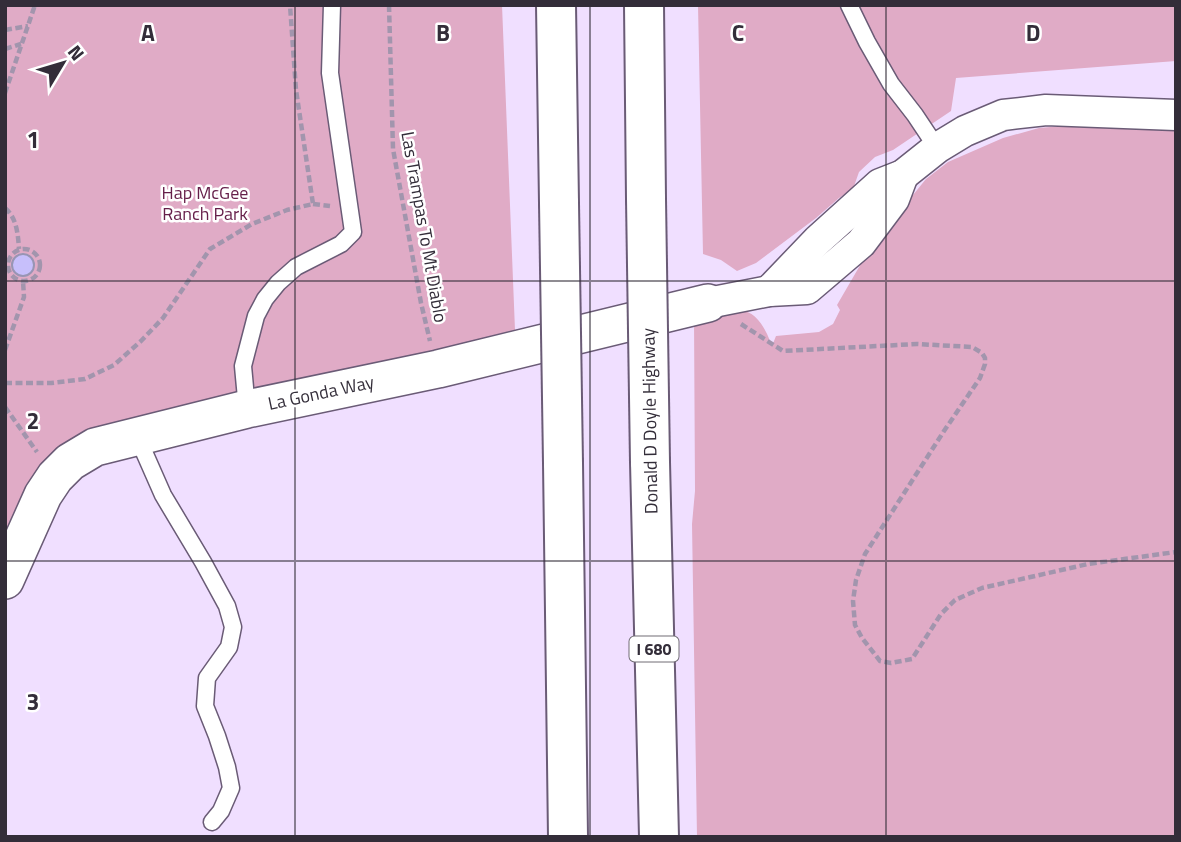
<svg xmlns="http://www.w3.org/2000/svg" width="1181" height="842" font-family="'Titillium Web',sans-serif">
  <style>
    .green { fill: #e0abc6 }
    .building { fill: #c7bffb; stroke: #9895b4; stroke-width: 2 }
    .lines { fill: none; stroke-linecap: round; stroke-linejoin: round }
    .service-casing { stroke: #6a5b76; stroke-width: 19 }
    .minor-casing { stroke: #6a5b76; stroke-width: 33 }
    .tertiary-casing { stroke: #6a5b76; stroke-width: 40 }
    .motorway-casing { stroke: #6a5b76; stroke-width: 42 }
    .path { stroke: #a295ad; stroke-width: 4.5; stroke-dasharray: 7 3.5; stroke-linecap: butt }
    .service { stroke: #fff; stroke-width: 16 }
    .minor { stroke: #fff; stroke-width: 30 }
    .tertiary { stroke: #fff; stroke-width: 37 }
    .motorway { stroke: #fff; stroke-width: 38 }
    .motorway-bridge-casing { stroke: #6a5b76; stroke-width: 42; stroke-linecap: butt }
    .motorway-bridge { stroke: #fff; stroke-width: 38 }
    .grid { fill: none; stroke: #332d39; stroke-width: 2; stroke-opacity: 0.55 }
    .labels { text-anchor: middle; stroke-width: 5; stroke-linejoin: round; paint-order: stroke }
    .shield { fill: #fff; stroke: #706c74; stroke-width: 2 }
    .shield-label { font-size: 16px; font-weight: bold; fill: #332d39 }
    .park-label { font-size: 18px; fill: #651e49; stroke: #fff }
    .street-label { font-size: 18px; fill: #332d39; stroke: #fff }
    .grid-label { font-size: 23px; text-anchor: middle; font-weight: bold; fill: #332d39; stroke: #fff; stroke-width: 5; stroke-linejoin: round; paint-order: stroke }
  </style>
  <rect width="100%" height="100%" fill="#f0dfff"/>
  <g class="green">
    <polygon points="5,5 502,5 515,330 107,432 5,541"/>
    <polygon points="698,5 1176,5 1176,61 956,78 951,111 893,150 875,157 859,172 853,189 839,198 816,218 756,263 737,271 721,260 703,254"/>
    <path d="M1073,125L1176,131V837H697L692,524L695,491L694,318C736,310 754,297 772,346L776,336L819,332L833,324L840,310L837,305L891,212L913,195L926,179L948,162L1003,138L1039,128Z"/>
  </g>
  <circle class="building" cx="23" cy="265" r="11"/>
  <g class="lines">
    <g class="service-casing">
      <g id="service">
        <polyline points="849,5 867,42 891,84 915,115 937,148"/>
        <polyline points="247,409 243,366 256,316 265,299 278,283 296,267 341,244 353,232 330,73 332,5"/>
        <polyline points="137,436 163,495 203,562 227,606 233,627 229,647 207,678 205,706 217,736 227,767 231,788 221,811 212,822"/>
      </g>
    </g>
    <g class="minor-casing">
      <g id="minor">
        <polyline points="769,291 818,240 880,184 903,175 937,148 965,131 1003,115 1046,110 1176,115"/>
        <polyline points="708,303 769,291 807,289 861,243 894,199 903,175"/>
      </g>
    </g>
    <g class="tertiary-casing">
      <polyline id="tertiary" points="5,580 43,495 55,477 70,462 95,447 247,409 438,369 708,303"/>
    </g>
    <g class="motorway-casing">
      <g id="motorway">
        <polyline points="556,5 559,203"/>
        <polyline points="644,5 646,199"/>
        <polyline points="650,462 659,837"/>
        <polyline points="563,463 568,837"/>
      </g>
    </g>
    <g class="path">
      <polyline points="389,5 393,149 421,303 430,341"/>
      <polyline points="5,30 28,26"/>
      <polyline points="5,49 21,44"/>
      <polyline points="5,93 35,5"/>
      <polyline points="313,204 330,206"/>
      <path d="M5,208C17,218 18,235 19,249"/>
      <circle cx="24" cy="265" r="16"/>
      <polyline points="741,324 783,351 917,344 972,347 982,353 985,358 985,364 980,378 944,431 865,554 856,580 853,601 855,625 862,638 880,661 891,663 912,659 941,614 955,600 982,588 1088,564 1176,552"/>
      <polyline points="5,350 24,297 23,281"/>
      <polyline points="5,383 51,383 85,379 114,365 141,341 163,318 210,249 252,224 287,210 313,204 296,90 290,5"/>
      <polyline points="5,407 37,452"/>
    </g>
    <use href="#service" class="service"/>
    <use href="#minor" class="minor"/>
    <use href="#tertiary" class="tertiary"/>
    <use href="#motorway" class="motorway"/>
    <g class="motorway-bridge-casing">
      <g id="motorway-bridge">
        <polyline points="646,199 650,462"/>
        <polyline points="559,203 563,463"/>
      </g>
    </g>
    <use href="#motorway-bridge" class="motorway-bridge"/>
  </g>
  <path class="grid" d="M295,5V837M590,5V837M886,5V837M5,281H1176M5,561H1176"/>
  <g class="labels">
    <rect class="shield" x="629.5" y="636.5" width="49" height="25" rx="5"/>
    <g class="shield-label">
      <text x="654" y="655">I 680</text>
    </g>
    <g class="park-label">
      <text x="205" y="199">Hap McGee<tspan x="205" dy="21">Ranch Park</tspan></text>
    </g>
    <g class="street-label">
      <text transform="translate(424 227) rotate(80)" y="6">Las Trampas To Mt Diablo</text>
      <text transform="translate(321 393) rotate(-12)" y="6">La Gonda Way</text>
      <text transform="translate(650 421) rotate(-91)" y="6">Donald D Doyle Highway</text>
    </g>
  </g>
  <g class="grid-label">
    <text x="148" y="41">A</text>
    <text x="443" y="41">B</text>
    <text x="738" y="41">C</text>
    <text x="1033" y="41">D</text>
    <text x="33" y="148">1</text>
    <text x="33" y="429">2</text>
    <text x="33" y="710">3</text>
  </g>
  <rect width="1181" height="842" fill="none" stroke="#332d39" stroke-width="14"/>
  <g transform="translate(63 63) rotate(52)" stroke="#ffffff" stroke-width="5" paint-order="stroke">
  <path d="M0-5L12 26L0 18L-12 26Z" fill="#332d39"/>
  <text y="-10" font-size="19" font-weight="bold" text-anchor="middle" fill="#332d39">N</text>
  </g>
</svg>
